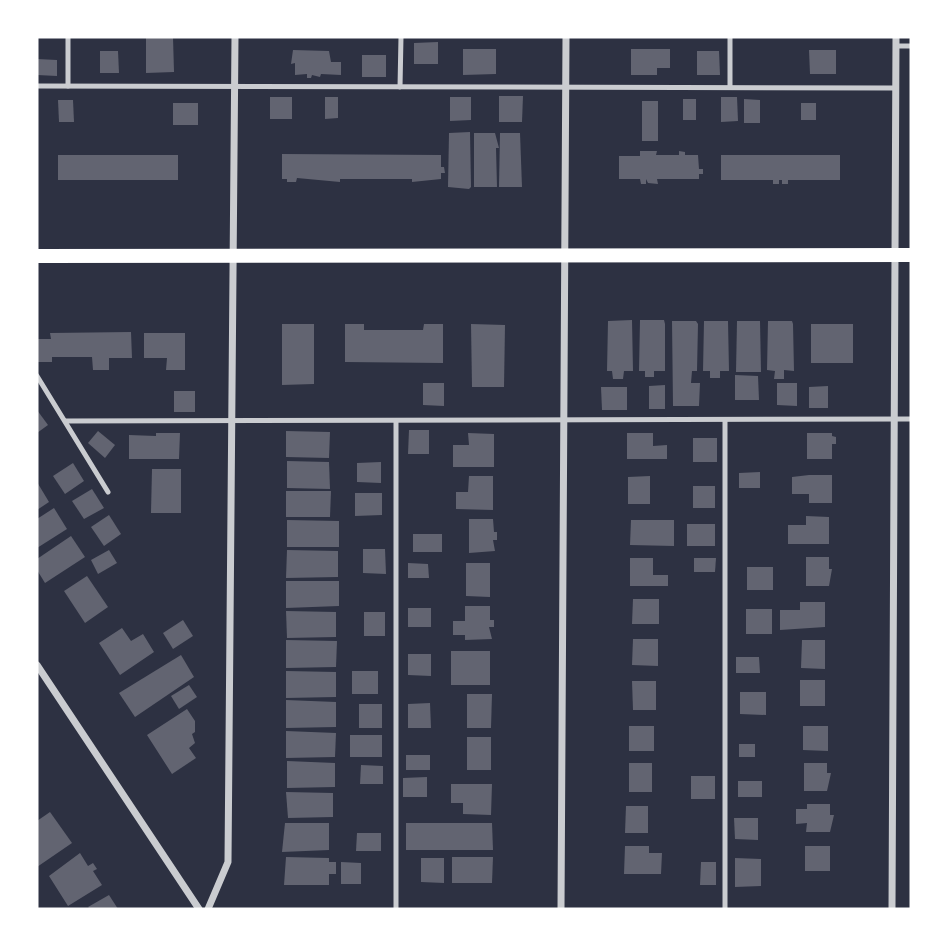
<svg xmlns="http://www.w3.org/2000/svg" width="948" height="946" font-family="Commissioner,sans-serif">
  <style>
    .building { fill: #626471 }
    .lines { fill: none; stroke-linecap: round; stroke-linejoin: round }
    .service { stroke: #caccd0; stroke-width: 5 }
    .minor { stroke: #caccd0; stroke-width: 7 }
    .secondary { stroke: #fff; stroke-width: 14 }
  </style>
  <rect width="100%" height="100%" fill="#2d3142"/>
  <g class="building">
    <polygon points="146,37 173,37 174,72 146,73"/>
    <polygon points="438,42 438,64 414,64 414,43"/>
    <polygon points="463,49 496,49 496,74 463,75"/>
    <polygon points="631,49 670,49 670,68 657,68 657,75 631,75"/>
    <polygon points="293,50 329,51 331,62 341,62 341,75 321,74 320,77 312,75 311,78 307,78 307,74 295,75 295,63 291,64"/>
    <polygon points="809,50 836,50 836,74 810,74"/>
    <polygon points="100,51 118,51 119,73 100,73"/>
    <polygon points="697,51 719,51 720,75 697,75"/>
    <rect x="362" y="55" width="24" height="22"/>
    <polygon points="37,59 57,60 57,76 37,75"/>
    <polygon points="499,96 523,96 522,122 499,122"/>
    <rect x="270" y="97" width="22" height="22"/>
    <polygon points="325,97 338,97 338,118 325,119"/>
    <polygon points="450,97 471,97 471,120 450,121"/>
    <polygon points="721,97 737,97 738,121 721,122"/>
    <rect x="683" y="99" width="13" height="21"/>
    <polygon points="744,99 760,100 760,123 744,123"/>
    <polygon points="58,100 73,100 74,122 59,122"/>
    <rect x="642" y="101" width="16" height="40"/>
    <rect x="173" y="103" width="25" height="22"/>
    <rect x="801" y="103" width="15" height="17"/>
    <polygon points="470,132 471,187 469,189 448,187 449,133"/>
    <polygon points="474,133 495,133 499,148 496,148 497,187 474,187"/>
    <polygon points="500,133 520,133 522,187 499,187"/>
    <polygon points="640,151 657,151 656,155 679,155 679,151 685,152 685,155 698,155 699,169 703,169 703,174 699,174 699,179 657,179 658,184 648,183 646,179 646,184 641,184 640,179 619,179 619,156 640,156"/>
    <polygon points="282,154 441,155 441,167 444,167 445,173 441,173 441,179 412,182 412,179 340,179 340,182 297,178 296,182 287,182 287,179 282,179"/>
    <rect x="58" y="155" width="120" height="25"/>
    <polygon points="721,155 840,155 840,180 788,180 788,184 782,184 782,180 779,180 779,184 773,184 773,180 721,180"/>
    <polygon points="632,320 633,371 624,371 623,379 613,379 612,371 607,371 608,321"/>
    <polygon points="640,320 664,320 665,324 665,371 654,371 654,377 645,377 645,371 639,371"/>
    <polygon points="672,321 696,321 698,324 697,371 692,371 691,383 700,383 699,406 673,406"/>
    <polygon points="704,321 728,321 729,371 720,371 720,378 710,378 710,371 703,371"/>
    <polygon points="737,321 760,321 761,372 736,372"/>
    <polygon points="768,321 792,321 793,324 794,371 784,370 784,379 774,379 775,371 767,370"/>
    <polygon points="282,324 314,324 314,384 282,385"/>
    <polygon points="345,324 364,324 364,330 423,330 424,324 443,324 443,363 345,362"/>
    <polygon points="471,324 505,325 504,387 472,387"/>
    <rect x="811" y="324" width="42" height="39"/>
    <polygon points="131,332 132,358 109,358 109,370 93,370 92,357 52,357 52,362 37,362 37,339 51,339 50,333"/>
    <polygon points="144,333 185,333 185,370 166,370 167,358 144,358"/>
    <polygon points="735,375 758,376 759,400 735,400"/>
    <polygon points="423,383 444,383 444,406 423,405"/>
    <polygon points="777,383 797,383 797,406 777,405"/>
    <polygon points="665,385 665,409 649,409 649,386"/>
    <polygon points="828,386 828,408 809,408 809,387"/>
    <polygon points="601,387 627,387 627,410 602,410"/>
    <rect x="174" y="391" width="21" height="21"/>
    <polygon points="37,410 48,425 37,433"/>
    <polygon points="409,430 429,430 429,454 408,454"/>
    <polygon points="98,431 115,445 105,458 88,443"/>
    <polygon points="286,431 330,432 329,458 286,457"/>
    <polygon points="156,433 180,433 179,459 129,459 129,435 156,436"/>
    <polygon points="468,433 494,434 494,467 453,467 453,445 469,445"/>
    <polygon points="627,433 653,433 653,446 667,445 667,459 627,459"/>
    <polygon points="807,433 832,433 832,436 836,437 836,444 832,444 832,459 807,459"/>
    <rect x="693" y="438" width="24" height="24"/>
    <polygon points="287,461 329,462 330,489 287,488"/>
    <polygon points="381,462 381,483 357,482 357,463"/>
    <polygon points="73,463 84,481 65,494 53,476"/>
    <polygon points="152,469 181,469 181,513 151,513"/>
    <polygon points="760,472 760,488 739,488 739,473"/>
    <polygon points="809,475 832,475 832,503 809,503 809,494 792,494 792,477"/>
    <polygon points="469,476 493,476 493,510 456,509 456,492 468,492"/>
    <polygon points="650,476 650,504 628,504 628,477"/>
    <polygon points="37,482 49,502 37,510"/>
    <rect x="693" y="486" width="22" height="22"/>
    <polygon points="92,489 104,508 84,519 72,501"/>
    <polygon points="286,491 331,491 330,517 286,517"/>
    <polygon points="355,493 382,493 382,515 355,516"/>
    <polygon points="54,508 67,529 37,548 37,519"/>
    <polygon points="109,515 121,534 104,546 91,527"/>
    <polygon points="806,516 829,517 829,544 788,544 788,525 806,525"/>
    <polygon points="469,519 493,519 494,532 497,532 497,540 493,540 495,551 469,553"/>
    <polygon points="287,520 339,521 339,547 287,547"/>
    <polygon points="631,520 674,520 674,546 630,545"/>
    <rect x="687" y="524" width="28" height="22"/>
    <rect x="413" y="534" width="29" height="18"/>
    <polygon points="71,536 85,557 45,583 37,570 37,559"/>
    <polygon points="363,549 385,549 386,574 363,573"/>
    <polygon points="109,550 117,563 98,574 91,560"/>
    <polygon points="287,550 338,551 338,577 286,578"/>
    <polygon points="806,557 829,557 829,569 832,569 829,586 806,586"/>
    <polygon points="630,558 653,558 653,575 668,575 668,586 630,586"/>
    <polygon points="694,558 716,558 715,572 694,572"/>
    <polygon points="408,563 428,564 429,578 408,578"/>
    <polygon points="466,563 490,563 490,597 466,596"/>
    <rect x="747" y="567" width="26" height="23"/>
    <polygon points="87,576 108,607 85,623 64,591"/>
    <polygon points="286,581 339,581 339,606 286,608"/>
    <polygon points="633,599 659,599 659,624 632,624"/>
    <polygon points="800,602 825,602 825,627 780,630 780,610 800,610"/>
    <polygon points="465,606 490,606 490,620 494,620 494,627 489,627 492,639 465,640 465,635 453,635 453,621 465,621"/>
    <rect x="408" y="608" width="23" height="19"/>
    <rect x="746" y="609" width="26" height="25"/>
    <polygon points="286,611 336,612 336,637 287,638"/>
    <rect x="364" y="612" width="21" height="24"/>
    <polygon points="183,620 193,636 173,649 163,633"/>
    <polygon points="122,628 131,641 143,634 154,652 120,675 99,643"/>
    <polygon points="633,639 658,639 658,666 632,665"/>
    <polygon points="286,640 337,641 336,667 286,668"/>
    <polygon points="802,640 825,640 825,669 801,668"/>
    <rect x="451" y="651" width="39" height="34"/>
    <polygon points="408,654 431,654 431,676 408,675"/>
    <polygon points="181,655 194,677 135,717 119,693"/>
    <polygon points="736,657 759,657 760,673 736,673"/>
    <polygon points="286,671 336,672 336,697 286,698"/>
    <rect x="352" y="671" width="26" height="23"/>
    <rect x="800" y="680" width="25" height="26"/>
    <polygon points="632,681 656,681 656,710 633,710"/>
    <polygon points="189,685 197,697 179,709 171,696"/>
    <polygon points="740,692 766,692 766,715 740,714"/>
    <polygon points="467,694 492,694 491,728 467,728"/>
    <polygon points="286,700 336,702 336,727 286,728"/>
    <polygon points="430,703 431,728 408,728 408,704"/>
    <rect x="359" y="704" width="23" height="24"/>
    <polygon points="187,709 195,721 195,732 192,734 195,743 189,748 196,758 172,774 147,735"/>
    <rect x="629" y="726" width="25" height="25"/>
    <polygon points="803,726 828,726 828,751 803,750"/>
    <polygon points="286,731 336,733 335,757 286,758"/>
    <rect x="350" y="735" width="32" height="22"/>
    <rect x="467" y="737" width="24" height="33"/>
    <rect x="739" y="744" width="16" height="13"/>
    <rect x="406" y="755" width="24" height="15"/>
    <polygon points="287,761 335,763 335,787 287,788"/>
    <rect x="629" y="763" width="23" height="29"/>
    <polygon points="804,763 827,763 827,773 831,773 827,791 804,791"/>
    <polygon points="361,765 383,766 383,784 360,784"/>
    <rect x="691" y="776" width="24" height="23"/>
    <polygon points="427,777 427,797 403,797 403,778"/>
    <rect x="738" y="781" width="24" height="16"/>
    <polygon points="451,784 492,784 491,815 463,814 463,803 451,803"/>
    <polygon points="286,792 333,793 333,817 288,818"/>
    <polygon points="807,804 830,804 830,815 834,815 830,832 806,832 807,823 796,824 796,809 807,809"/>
    <polygon points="626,806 648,806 648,833 625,833"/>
    <polygon points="50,812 72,843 37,867 37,821"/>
    <polygon points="734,818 758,818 758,840 735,839"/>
    <polygon points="285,823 329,823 329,850 282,852"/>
    <polygon points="406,823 492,823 493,850 406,850"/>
    <polygon points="357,833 381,833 381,851 356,851"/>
    <polygon points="625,846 649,846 649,853 662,853 661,874 624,874"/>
    <rect x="805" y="846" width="25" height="25"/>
    <polygon points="80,853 88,866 93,863 97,869 93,871 102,885 68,906 49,876"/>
    <polygon points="286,857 329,858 329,862 336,862 336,874 329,874 329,885 284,885"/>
    <polygon points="452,857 493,857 492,883 452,883"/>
    <polygon points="421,858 444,858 444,883 421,882"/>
    <polygon points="735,858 761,859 761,886 735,887"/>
    <polygon points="341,862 361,863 361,884 341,884"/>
    <polygon points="701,862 716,862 716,885 700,885"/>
    <polygon points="109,895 118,909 90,909 88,907"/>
  </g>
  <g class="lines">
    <g class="service">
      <polyline points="896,46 911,46"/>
      <polyline points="37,86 896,88"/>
      <polyline points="68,86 68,37"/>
      <polyline points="400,87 401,37"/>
      <polyline points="730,87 730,37"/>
      <polyline points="37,376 108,492"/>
      <polyline points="725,420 725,909"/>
      <polyline points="65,421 911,419"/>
      <polyline points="396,421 396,909"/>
    </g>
    <g class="minor">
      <polyline points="37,665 199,909"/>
      <polyline points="208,909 228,862 235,37"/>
      <polyline points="561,909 566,37"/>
      <polyline points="892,909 896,37"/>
    </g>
    <polyline class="secondary" points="37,256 911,255"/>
  </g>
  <rect width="948" height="946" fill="none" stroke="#ffffff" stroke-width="77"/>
</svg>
